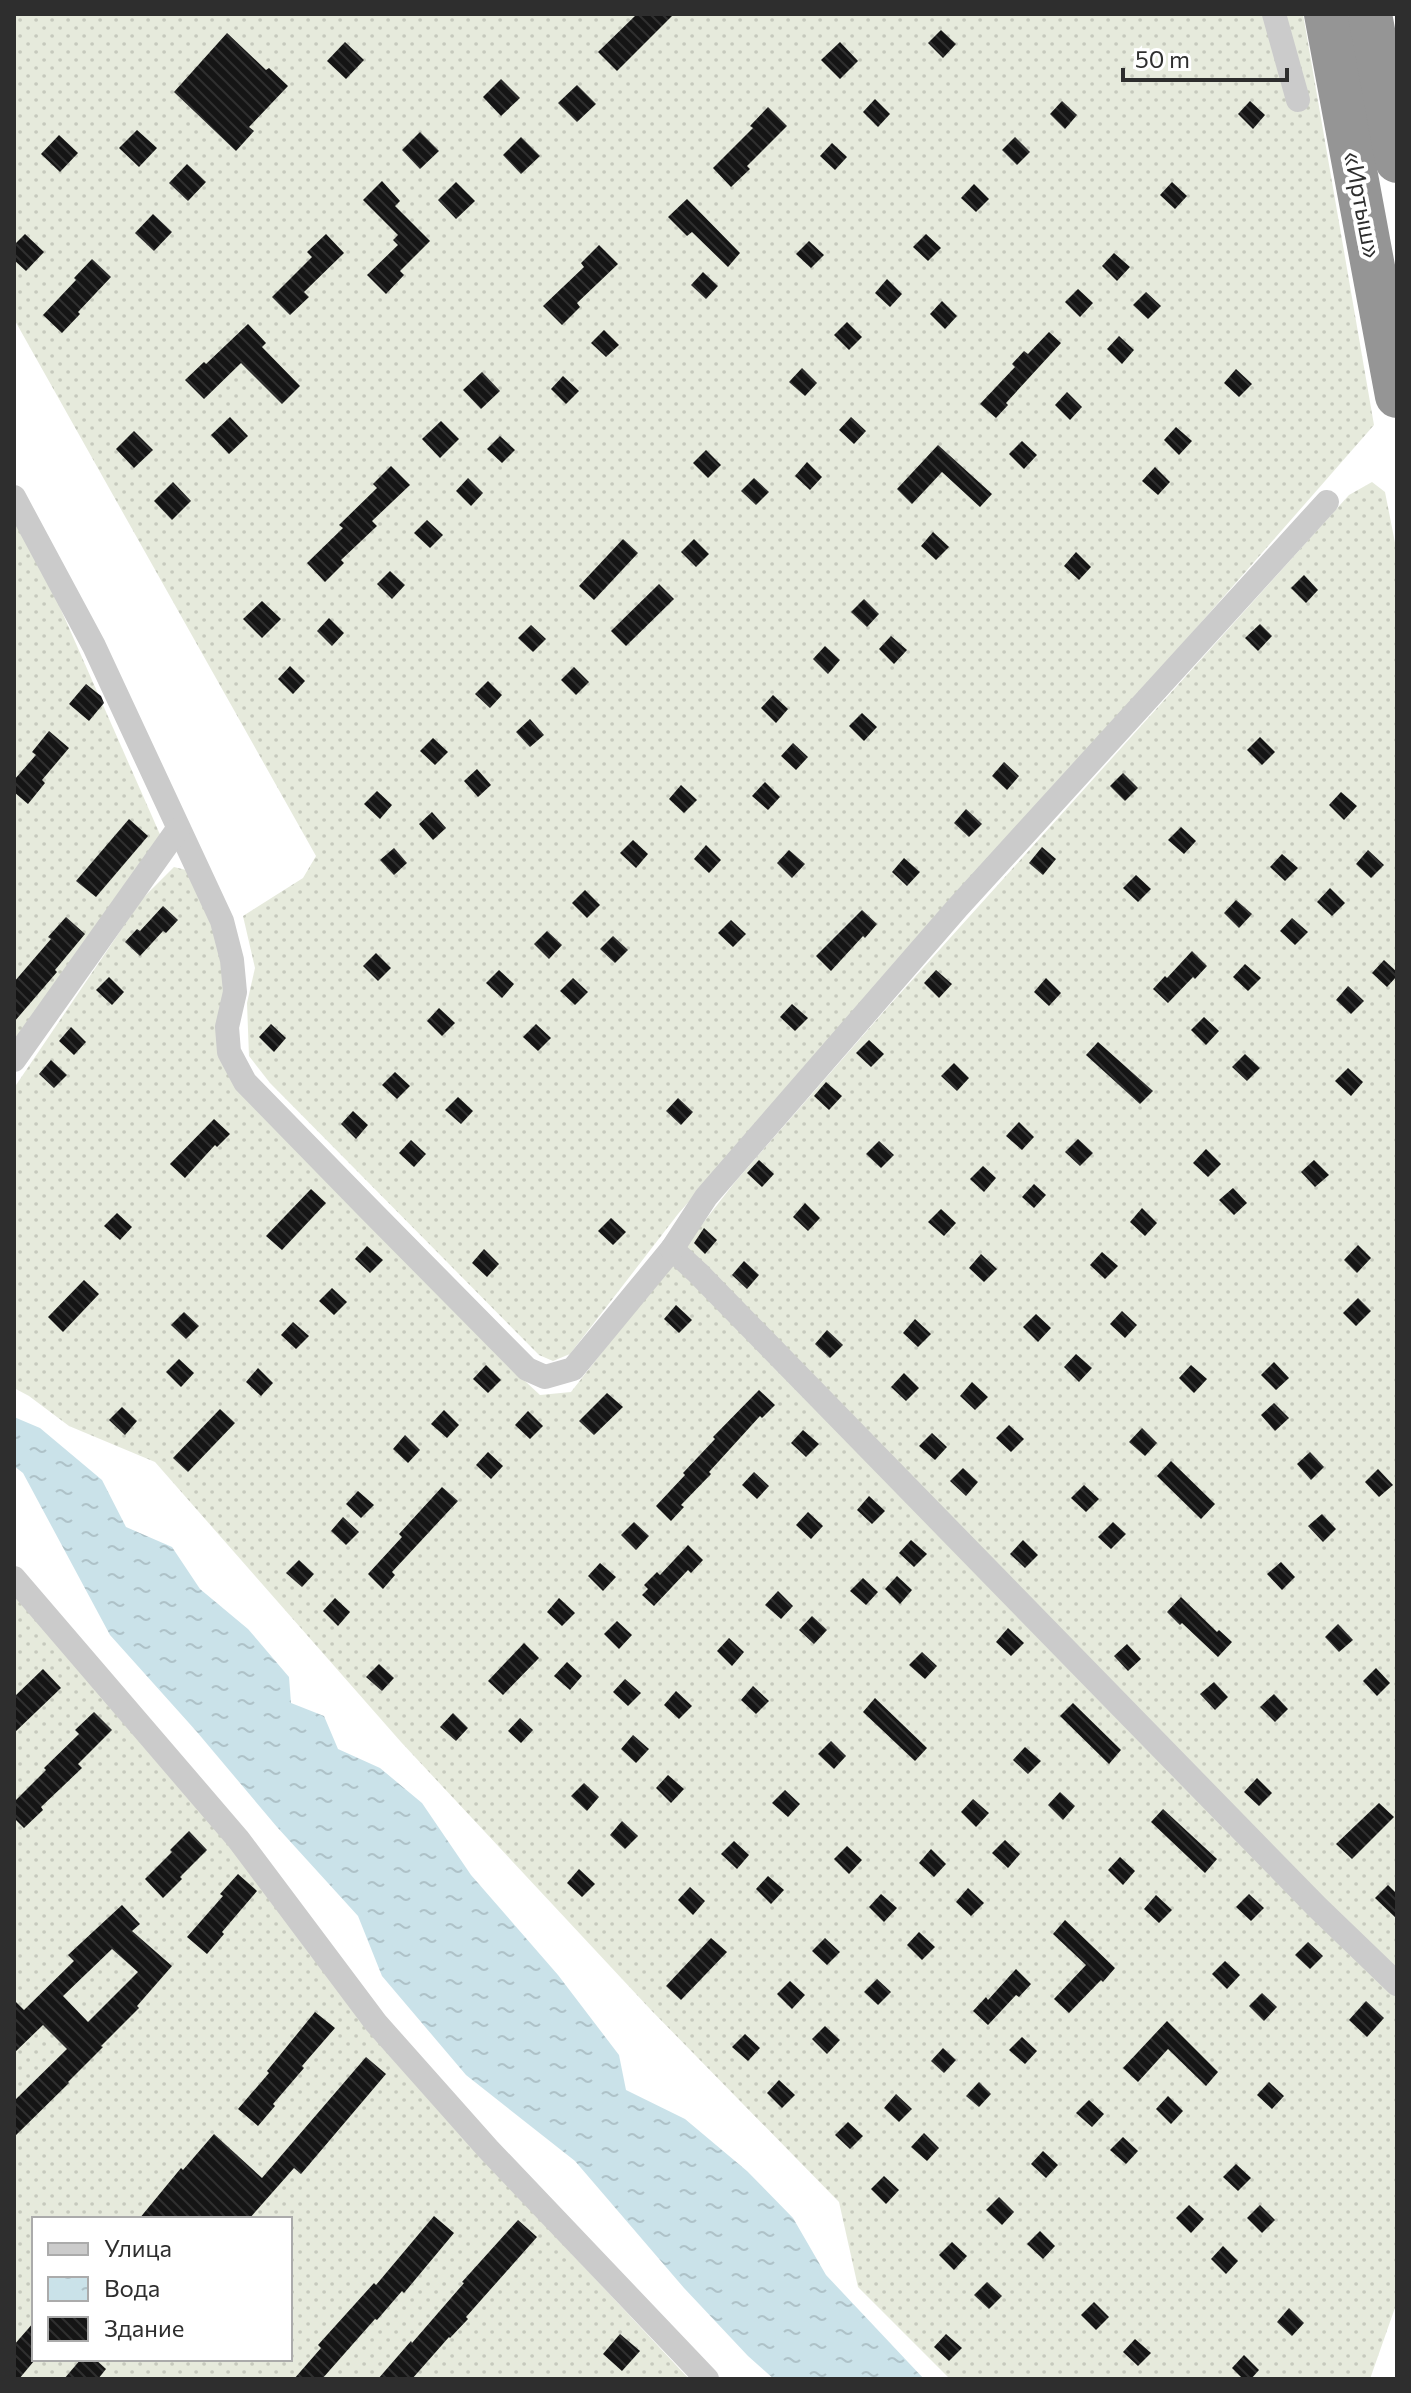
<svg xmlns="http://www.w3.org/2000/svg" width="1411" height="2393" font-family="Commissioner,sans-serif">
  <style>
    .grass { fill: url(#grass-dots); fill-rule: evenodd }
    .water { fill: url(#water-ripples) }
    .building { fill: url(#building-back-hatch); fill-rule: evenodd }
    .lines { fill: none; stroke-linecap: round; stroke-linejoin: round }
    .street { stroke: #cbcbcb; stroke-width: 24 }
    .highway { stroke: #959595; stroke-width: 44 }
    .labels { text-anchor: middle; stroke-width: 8; stroke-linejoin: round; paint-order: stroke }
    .street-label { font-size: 24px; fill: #2e2e2e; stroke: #fff }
  </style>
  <defs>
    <pattern id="grass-dots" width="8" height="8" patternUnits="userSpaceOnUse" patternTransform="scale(2)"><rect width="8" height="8" fill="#e6eadc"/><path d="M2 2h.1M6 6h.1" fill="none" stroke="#c6c9bd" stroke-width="1.8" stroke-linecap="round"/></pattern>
    <pattern id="water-ripples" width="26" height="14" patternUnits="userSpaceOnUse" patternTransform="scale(2)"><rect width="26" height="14" fill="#cae2e9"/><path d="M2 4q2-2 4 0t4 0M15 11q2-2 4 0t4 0" fill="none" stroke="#aec2c8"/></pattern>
    <pattern id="building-back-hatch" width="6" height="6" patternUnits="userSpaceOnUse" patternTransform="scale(2)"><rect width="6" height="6" fill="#151515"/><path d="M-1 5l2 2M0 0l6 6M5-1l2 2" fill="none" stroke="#2f2f2f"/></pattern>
  </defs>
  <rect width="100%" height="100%" fill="#fff"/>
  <g class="grass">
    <polygon points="14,14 1303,14 1374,425 1087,753 678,1214 570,1354 553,1361 539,1355 270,1083 249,1056 247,1003 255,968 243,916 303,878 316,856 14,319"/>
    <polygon points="1372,482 1385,492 1397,553 1397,2302 1370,2379 950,2379 858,2287 839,2202 651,2010 401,1742 155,1462 69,1426 29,1396 14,1388 14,1088 142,899 174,867 186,870 224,952 228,982 216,1037 510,1367 540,1395 571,1392 735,1182 887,1008 1349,495"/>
    <polygon points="14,503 162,839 14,1048"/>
    <path d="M14,1591L195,1802L475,2150L689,2379H14ZM34,2219H290V2359H34Z"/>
  </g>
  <polygon class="water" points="14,1417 40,1428 102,1480 126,1527 172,1547 200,1589 248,1629 289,1677 291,1703 324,1716 338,1749 380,1768 422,1803 471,1875 558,1975 619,2055 626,2090 685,2119 747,2171 793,2218 826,2275 924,2379 774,2379 748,2356 684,2288 575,2161 466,2075 382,1976 358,1916 277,1827 197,1732 110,1635 23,1473 14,1466"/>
  <g class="building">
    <polygon points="637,14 674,14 617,71 598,52"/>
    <polygon points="941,30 956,44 943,58 928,43"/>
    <polygon points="227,33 266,70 269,68 288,86 249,127 254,131 236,151 174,92"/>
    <polygon points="345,42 364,60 346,79 327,61"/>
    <polygon points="840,42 858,61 840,79 821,60"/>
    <polygon points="501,79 520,98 501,116 483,97"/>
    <polygon points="577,85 596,104 577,122 558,103"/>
    <polygon points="875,99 890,114 878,127 863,112"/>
    <polygon points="1062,101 1077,115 1065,129 1050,114"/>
    <polygon points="1250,101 1265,115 1253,129 1238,114"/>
    <polygon points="768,107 787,126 747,166 750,169 731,187 713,168 753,128 750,126"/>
    <polygon points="137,130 157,148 139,167 119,148"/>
    <polygon points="420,132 439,151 420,169 402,150"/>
    <polygon points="59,135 78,153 60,172 41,154"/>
    <polygon points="521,137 540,156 521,174 503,155"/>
    <polygon points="1015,137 1030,152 1017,165 1002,150"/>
    <polygon points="832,143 847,157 835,170 820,156"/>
    <polygon points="187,164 206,182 188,201 169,183"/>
    <polygon points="382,181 400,201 395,206 430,241 400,271 404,275 386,294 367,275 398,245 393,240 398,235 363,200"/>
    <polygon points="456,182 475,201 456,219 438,200"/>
    <polygon points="1172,182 1187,196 1175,209 1160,195"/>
    <polygon points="974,184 989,199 976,212 961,198"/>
    <polygon points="687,199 740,253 728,267 692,232 687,236 668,217"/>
    <polygon points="153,214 172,232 154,251 135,233"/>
    <polygon points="25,234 44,252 26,271 14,260 14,245"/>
    <polygon points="326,234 344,253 304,292 309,297 290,315 272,297 312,257 307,252"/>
    <polygon points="926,234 941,248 928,261 913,247"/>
    <polygon points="809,241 824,255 811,268 796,254"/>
    <polygon points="599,245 618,264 577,303 580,307 562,325 543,306 584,267 581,263"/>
    <polygon points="1114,253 1130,267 1117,281 1102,266"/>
    <polygon points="92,259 111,277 78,312 80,314 62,333 43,315 76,280 74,278"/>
    <polygon points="703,272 718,286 706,299 691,285"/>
    <polygon points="887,279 902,294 890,307 875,293"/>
    <polygon points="1078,289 1093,303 1080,317 1065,302"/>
    <polygon points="1146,292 1161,306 1148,319 1133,305"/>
    <polygon points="942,301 957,316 945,329 930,314"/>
    <polygon points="847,322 862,337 849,350 834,335"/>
    <polygon points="248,324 266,343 262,347 300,386 282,404 241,363 204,399 185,380 204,362 206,364"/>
    <polygon points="604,330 619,345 606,357 591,343"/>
    <polygon points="1049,332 1061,343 1006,403 1008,405 996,418 980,404 1015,367 1012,364 1024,351 1028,354"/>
    <polygon points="1119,336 1134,350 1122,364 1107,349"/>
    <polygon points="802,368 817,383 805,396 789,382"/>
    <polygon points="1236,369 1252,384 1239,397 1224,383"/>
    <polygon points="482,372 500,391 481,409 463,390"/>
    <polygon points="563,376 579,391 566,404 551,389"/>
    <polygon points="1067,392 1082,407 1070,420 1055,405"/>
    <polygon points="230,417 248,436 229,454 211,435"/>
    <polygon points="851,417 866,431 854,444 839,430"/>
    <polygon points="441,421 459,439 440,458 422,439"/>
    <polygon points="1176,427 1192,441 1179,455 1164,440"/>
    <polygon points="134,431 153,450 134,468 116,449"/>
    <polygon points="500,436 515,450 502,463 487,449"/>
    <polygon points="1022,441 1037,455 1024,469 1009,454"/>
    <polygon points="938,445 992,494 980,507 942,472 912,504 897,489"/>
    <polygon points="706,450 721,465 708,478 693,463"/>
    <polygon points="807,462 822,477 810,490 795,476"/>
    <polygon points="391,466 410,485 372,521 377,526 341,560 344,563 325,582 307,563 343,528 339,525 377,488 373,484"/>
    <polygon points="1155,467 1170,482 1158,495 1142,481"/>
    <polygon points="468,478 483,493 471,506 456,491"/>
    <polygon points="754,478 769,492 756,505 741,491"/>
    <polygon points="173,482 191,501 172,520 154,501"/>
    <polygon points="427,520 443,535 430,548 414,533"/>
    <polygon points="933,532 949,547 936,560 921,546"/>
    <polygon points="623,539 638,553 594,600 579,586"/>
    <polygon points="694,539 709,554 696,567 681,552"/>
    <polygon points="1076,552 1091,567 1079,580 1064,566"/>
    <polygon points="390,571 405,585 392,599 377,584"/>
    <polygon points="1304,575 1318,590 1306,603 1291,588"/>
    <polygon points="659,584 674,599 626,646 611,631"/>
    <polygon points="864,599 879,614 867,627 851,612"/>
    <polygon points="262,601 281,619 262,638 243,619"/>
    <polygon points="329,618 344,633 332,646 317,631"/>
    <polygon points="1260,624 1272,636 1258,651 1245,638"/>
    <polygon points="531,625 546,639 533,652 518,638"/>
    <polygon points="891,636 907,650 894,664 879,649"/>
    <polygon points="825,646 840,660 828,674 813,659"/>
    <polygon points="290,666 305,681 293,694 278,679"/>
    <polygon points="574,667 589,682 576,695 561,680"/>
    <polygon points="488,681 502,695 490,708 475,694"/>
    <polygon points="86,684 101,696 104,703 89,721 69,704"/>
    <polygon points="773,695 788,709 776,723 761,708"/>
    <polygon points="862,713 877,727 864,741 849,726"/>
    <polygon points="530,719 544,735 530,747 516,732"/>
    <polygon points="49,731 69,748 42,780 45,783 28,804 14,792 14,780 36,755 32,752"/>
    <polygon points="1260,737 1275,752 1262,765 1247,750"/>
    <polygon points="433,738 448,752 435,765 420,751"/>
    <polygon points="793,743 808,757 796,770 781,756"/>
    <polygon points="1004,762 1019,776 1007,790 992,776"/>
    <polygon points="477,769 491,785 478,797 464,781"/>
    <polygon points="1123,773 1138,788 1125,801 1110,786"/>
    <polygon points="765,782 780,797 768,810 752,796"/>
    <polygon points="681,785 697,800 684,813 669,799"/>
    <polygon points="377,791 392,805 380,819 364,804"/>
    <polygon points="1341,792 1357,806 1344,820 1329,805"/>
    <polygon points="966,809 982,824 969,837 954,823"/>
    <polygon points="432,812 446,828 433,840 419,824"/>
    <polygon points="129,819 148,836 96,897 76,881"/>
    <polygon points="1181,827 1196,841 1184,854 1168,840"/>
    <polygon points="633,840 648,854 636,868 620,853"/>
    <polygon points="706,845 721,860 709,873 694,859"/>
    <polygon points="1042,847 1056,859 1043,875 1029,863"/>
    <polygon points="394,848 407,863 394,875 380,860"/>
    <polygon points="789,850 805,864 792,878 777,863"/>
    <polygon points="1368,850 1384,865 1371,878 1356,864"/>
    <polygon points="1282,854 1298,868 1285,881 1270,867"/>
    <polygon points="904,858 920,872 907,886 892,872"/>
    <polygon points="1136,875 1151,889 1138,902 1123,888"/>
    <polygon points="1330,888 1345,903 1332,916 1317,902"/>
    <polygon points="585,890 600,905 587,918 572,903"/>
    <polygon points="1236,900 1252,914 1239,928 1224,913"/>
    <polygon points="163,906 178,920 166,933 163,931 140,956 125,942 137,929 140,931"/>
    <polygon points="862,910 877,924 865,938 863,936 831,971 816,956"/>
    <polygon points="66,917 85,934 55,970 57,972 14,1022 14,982 51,939 48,937"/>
    <polygon points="1292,918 1308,932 1295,945 1280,931"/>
    <polygon points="731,920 746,934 733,947 718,933"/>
    <polygon points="547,931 562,945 549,959 534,944"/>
    <polygon points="613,936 628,950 615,963 600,949"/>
    <polygon points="1192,951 1207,966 1195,979 1193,977 1168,1003 1153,989 1165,976 1167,978"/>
    <polygon points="376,953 391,968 378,981 363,966"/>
    <polygon points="1384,960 1397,972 1397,976 1387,987 1372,973"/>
    <polygon points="1245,964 1261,978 1248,991 1233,977"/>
    <polygon points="499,970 514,984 502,998 486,983"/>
    <polygon points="936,970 952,984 939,998 924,983"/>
    <polygon points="109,977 124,992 112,1005 96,990"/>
    <polygon points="573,978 588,992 575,1005 560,991"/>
    <polygon points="1046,978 1061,993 1049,1006 1034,992"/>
    <polygon points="1348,986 1364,1001 1351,1014 1336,1000"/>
    <polygon points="792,1004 808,1018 795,1031 780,1017"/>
    <polygon points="439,1008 455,1023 442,1036 427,1021"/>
    <polygon points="1204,1017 1219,1031 1206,1045 1191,1030"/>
    <polygon points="271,1024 286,1038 274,1052 259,1037"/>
    <polygon points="536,1024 551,1038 538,1051 523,1037"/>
    <polygon points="71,1027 86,1042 74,1055 59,1041"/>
    <polygon points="869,1040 884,1054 871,1067 856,1053"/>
    <polygon points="1098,1042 1153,1091 1140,1104 1086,1055"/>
    <polygon points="1245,1054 1260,1068 1247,1081 1232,1067"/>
    <polygon points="51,1060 67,1075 54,1088 39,1074"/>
    <polygon points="954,1063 969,1078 957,1091 941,1076"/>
    <polygon points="1348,1068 1363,1082 1351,1096 1335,1081"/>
    <polygon points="395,1072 410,1086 397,1099 382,1085"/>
    <polygon points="826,1082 842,1096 829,1110 814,1096"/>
    <polygon points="458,1097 473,1111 461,1124 445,1110"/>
    <polygon points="678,1098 693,1112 681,1125 666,1111"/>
    <polygon points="353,1111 368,1125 356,1139 341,1124"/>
    <polygon points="214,1119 230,1134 217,1147 215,1145 185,1178 170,1164"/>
    <polygon points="1019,1122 1034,1137 1022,1150 1006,1136"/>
    <polygon points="1078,1139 1093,1153 1080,1166 1065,1152"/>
    <polygon points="411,1140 426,1154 414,1167 399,1153"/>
    <polygon points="879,1141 894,1155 881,1168 866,1154"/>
    <polygon points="1206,1149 1221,1164 1208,1177 1193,1163"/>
    <polygon points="759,1160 774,1174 762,1187 747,1173"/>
    <polygon points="1314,1160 1329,1175 1315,1187 1301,1172"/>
    <polygon points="983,1166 996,1178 984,1192 970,1179"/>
    <polygon points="1034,1184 1046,1195 1034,1208 1022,1197"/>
    <polygon points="1233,1188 1247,1203 1234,1215 1219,1200"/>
    <polygon points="311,1189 326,1203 282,1250 266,1236"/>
    <polygon points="805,1203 820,1218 808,1231 793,1217"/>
    <polygon points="1142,1208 1157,1223 1145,1236 1130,1222"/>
    <polygon points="941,1209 956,1223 944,1236 928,1222"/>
    <polygon points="117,1213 132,1227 120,1240 104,1226"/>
    <polygon points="611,1218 626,1232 613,1245 598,1231"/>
    <polygon points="704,1228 717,1240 705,1254 694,1243"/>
    <polygon points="1358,1245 1371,1258 1357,1273 1344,1260"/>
    <polygon points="367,1246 383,1260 370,1273 355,1259"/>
    <polygon points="484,1249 499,1264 487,1277 472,1263"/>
    <polygon points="1102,1252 1118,1266 1105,1279 1090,1265"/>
    <polygon points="981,1254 997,1269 984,1282 969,1268"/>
    <polygon points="744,1261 759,1275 747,1289 732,1275"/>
    <polygon points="84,1280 99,1294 63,1332 48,1317"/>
    <polygon points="332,1288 347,1302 334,1315 319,1301"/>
    <polygon points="1358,1298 1371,1311 1356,1326 1343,1313"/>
    <polygon points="676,1305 692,1320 679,1333 664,1319"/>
    <polygon points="1122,1311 1137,1325 1125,1338 1110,1324"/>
    <polygon points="184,1312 199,1326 186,1339 171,1325"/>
    <polygon points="1036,1314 1051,1328 1038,1342 1023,1327"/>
    <polygon points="915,1319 931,1334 918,1347 903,1333"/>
    <polygon points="293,1322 309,1336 296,1349 281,1335"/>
    <polygon points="827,1330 843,1345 830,1358 815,1344"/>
    <polygon points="1076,1354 1092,1368 1079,1382 1064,1367"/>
    <polygon points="179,1359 194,1373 181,1387 166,1372"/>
    <polygon points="1274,1362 1289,1378 1276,1390 1261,1375"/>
    <polygon points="486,1365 501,1380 488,1393 473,1379"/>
    <polygon points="1191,1365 1207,1379 1194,1393 1179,1378"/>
    <polygon points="258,1368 273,1383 261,1396 246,1382"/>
    <polygon points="904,1373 919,1388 906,1401 891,1387"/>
    <polygon points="972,1382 988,1397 975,1410 960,1396"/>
    <polygon points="759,1390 775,1405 762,1418 760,1416 709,1472 711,1474 681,1505 684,1507 671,1521 656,1506 685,1475 683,1473 715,1439 713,1437"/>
    <polygon points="607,1393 623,1407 594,1435 579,1421"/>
    <polygon points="1274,1403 1289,1418 1275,1431 1261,1415"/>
    <polygon points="122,1407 137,1421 125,1435 109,1420"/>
    <polygon points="220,1409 235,1423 188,1472 173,1458"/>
    <polygon points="444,1410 459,1425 447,1438 431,1424"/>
    <polygon points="528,1411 543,1426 530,1439 515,1425"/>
    <polygon points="1009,1425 1024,1439 1011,1452 996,1438"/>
    <polygon points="1142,1428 1157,1443 1145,1456 1129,1442"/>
    <polygon points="803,1430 819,1444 806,1457 791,1443"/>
    <polygon points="932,1433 947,1447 935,1460 919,1446"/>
    <polygon points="405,1435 420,1450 408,1463 393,1449"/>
    <polygon points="488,1452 503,1466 491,1479 476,1465"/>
    <polygon points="1310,1452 1324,1467 1311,1480 1297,1464"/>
    <polygon points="1171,1461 1215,1504 1201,1519 1157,1476"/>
    <polygon points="963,1468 978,1482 966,1496 950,1481"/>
    <polygon points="1378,1469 1393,1485 1379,1497 1365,1482"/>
    <polygon points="754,1472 769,1486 757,1499 742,1485"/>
    <polygon points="1084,1485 1099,1499 1086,1512 1071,1498"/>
    <polygon points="442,1487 458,1501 392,1572 395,1575 383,1589 368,1574 402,1537 399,1534"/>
    <polygon points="358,1491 374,1505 361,1518 346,1504"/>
    <polygon points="869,1496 885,1511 872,1524 857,1510"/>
    <polygon points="808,1512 823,1526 811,1539 796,1525"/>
    <polygon points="1322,1514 1336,1529 1323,1542 1308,1526"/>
    <polygon points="343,1517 359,1532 346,1545 331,1531"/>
    <polygon points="634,1522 649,1536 636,1550 621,1535"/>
    <polygon points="1113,1522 1126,1534 1111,1549 1098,1537"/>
    <polygon points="911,1540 927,1554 914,1567 899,1553"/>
    <polygon points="1023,1540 1038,1555 1025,1568 1010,1554"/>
    <polygon points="688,1545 703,1560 691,1573 688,1570 654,1606 642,1595 648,1589 644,1585 657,1572 660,1575"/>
    <polygon points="299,1560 314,1574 302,1587 286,1573"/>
    <polygon points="1281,1562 1295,1577 1282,1590 1267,1574"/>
    <polygon points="600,1563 616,1577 603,1591 588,1576"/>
    <polygon points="897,1576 912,1590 900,1604 885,1589"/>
    <polygon points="863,1578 878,1592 866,1605 850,1591"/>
    <polygon points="778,1591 793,1606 781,1619 765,1605"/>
    <polygon points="1181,1597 1217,1632 1219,1630 1232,1642 1218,1657 1182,1623 1180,1625 1167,1612"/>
    <polygon points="335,1598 350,1612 338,1626 323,1611"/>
    <polygon points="559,1598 575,1613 562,1626 547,1612"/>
    <polygon points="812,1616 827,1630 814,1644 799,1630"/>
    <polygon points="617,1621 632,1635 619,1649 604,1634"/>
    <polygon points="1338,1624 1353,1640 1339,1652 1325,1637"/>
    <polygon points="1008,1628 1024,1643 1011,1656 996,1642"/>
    <polygon points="729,1638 744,1652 732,1666 717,1651"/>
    <polygon points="524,1643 539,1658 503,1695 488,1681"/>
    <polygon points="1127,1644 1141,1659 1128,1671 1114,1656"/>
    <polygon points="922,1652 937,1666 925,1679 909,1665"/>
    <polygon points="567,1662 582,1676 570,1690 554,1676"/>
    <polygon points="379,1664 394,1678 382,1691 366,1677"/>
    <polygon points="1376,1668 1390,1683 1377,1696 1363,1681"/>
    <polygon points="43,1669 61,1688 14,1733 14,1697"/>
    <polygon points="625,1679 641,1693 628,1706 613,1692"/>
    <polygon points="1214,1682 1228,1697 1215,1710 1200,1694"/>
    <polygon points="753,1686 769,1701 756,1714 741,1700"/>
    <polygon points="676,1691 692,1706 679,1719 664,1705"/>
    <polygon points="1274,1694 1288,1709 1275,1722 1260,1707"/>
    <polygon points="875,1698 927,1748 915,1761 863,1712"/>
    <polygon points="1073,1703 1121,1750 1109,1764 1060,1716"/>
    <polygon points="94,1712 112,1730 78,1764 82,1768 41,1807 43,1810 24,1828 14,1818 14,1802 46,1770 44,1768 79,1734 75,1730"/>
    <polygon points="453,1713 468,1728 456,1741 440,1727"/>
    <polygon points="520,1718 533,1730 521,1743 508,1731"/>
    <polygon points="633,1735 649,1749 636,1763 621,1749"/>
    <polygon points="831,1741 846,1756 834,1769 818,1754"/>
    <polygon points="1025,1747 1041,1761 1028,1774 1013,1760"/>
    <polygon points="668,1775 684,1789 671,1803 656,1788"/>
    <polygon points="1257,1778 1272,1793 1259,1806 1244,1792"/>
    <polygon points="584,1783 599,1797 587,1811 571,1796"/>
    <polygon points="785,1790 800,1804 788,1817 772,1803"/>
    <polygon points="1060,1792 1075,1806 1063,1820 1048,1805"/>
    <polygon points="973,1799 989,1813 976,1827 961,1812"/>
    <polygon points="1379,1803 1394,1817 1352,1859 1336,1844"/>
    <polygon points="1163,1809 1217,1859 1205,1873 1151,1822"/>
    <polygon points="622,1821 638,1836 625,1849 610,1835"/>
    <polygon points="189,1831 207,1850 180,1877 182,1879 163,1898 145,1879 172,1852 170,1850"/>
    <polygon points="1005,1840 1020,1854 1008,1868 992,1853"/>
    <polygon points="734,1841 749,1855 737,1869 721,1854"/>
    <polygon points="847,1846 862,1860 849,1874 834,1859"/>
    <polygon points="931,1849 946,1864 934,1877 919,1863"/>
    <polygon points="1120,1857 1135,1871 1123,1885 1108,1870"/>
    <polygon points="579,1869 595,1884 582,1897 567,1883"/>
    <polygon points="238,1874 257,1891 222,1932 224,1934 207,1954 187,1937 223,1896 220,1894"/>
    <polygon points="768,1876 784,1890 771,1904 756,1889"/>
    <polygon points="1388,1885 1397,1894 1397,1919 1375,1898"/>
    <polygon points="690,1887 705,1901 693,1915 678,1900"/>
    <polygon points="968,1888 984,1903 971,1916 956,1902"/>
    <polygon points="881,1894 897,1908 884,1922 869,1907"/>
    <polygon points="1249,1894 1264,1908 1251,1921 1236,1907"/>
    <polygon points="1156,1895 1172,1910 1159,1923 1144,1909"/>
    <path d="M122,1905L140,1924L132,1931L172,1966L137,2006L139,2008L101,2046L103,2047L68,2082L69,2083L14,2137V2101L67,2049L43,2025L14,2053V2000L24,2010L74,1961L68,1955ZM112,1949L138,1972L88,2022L63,1996Z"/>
    <polygon points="1065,1920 1115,1968 1103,1982 1101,1980 1069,2013 1054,1999 1086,1965 1053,1934"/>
    <polygon points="919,1932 935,1947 922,1960 907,1945"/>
    <polygon points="711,1938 727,1952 681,2000 666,1986"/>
    <polygon points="825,1938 840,1952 827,1965 812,1951"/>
    <polygon points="1308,1942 1323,1956 1310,1969 1295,1955"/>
    <polygon points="1225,1961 1240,1975 1227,1989 1212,1974"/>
    <polygon points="1016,1969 1031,1984 1019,1997 1016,1995 988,2025 973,2011 986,1997 988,2000"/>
    <polygon points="877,1979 891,1992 878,2005 864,1992"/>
    <polygon points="790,1981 805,1995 792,2009 777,1994"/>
    <polygon points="1262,1993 1277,2007 1264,2021 1249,2006"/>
    <polygon points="1366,2001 1384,2018 1367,2037 1349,2020"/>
    <polygon points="315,2012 335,2028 302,2066 304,2068 273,2104 275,2106 258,2126 238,2109 269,2073 267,2071"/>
    <polygon points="1167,2021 1218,2072 1206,2086 1168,2049 1138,2082 1123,2068"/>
    <polygon points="825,2026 840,2040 827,2054 812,2039"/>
    <polygon points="745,2034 760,2048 748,2061 732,2047"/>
    <polygon points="1022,2037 1037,2051 1025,2064 1009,2050"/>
    <polygon points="943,2048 956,2060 944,2073 931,2061"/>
    <polygon points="366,2057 386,2074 301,2174 294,2168 249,2219 139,2219 181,2168 183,2170 214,2134 262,2178"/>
    <polygon points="779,2080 795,2095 782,2108 767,2093"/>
    <polygon points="979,2082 991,2094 979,2107 966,2096"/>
    <polygon points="1269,2082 1284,2096 1272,2109 1257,2095"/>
    <polygon points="896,2094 912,2109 899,2122 884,2108"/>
    <polygon points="1168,2096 1183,2111 1171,2124 1156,2109"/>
    <polygon points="1089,2100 1104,2114 1092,2127 1076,2113"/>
    <polygon points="848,2122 863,2136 850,2149 835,2135"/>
    <polygon points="924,2133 939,2148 927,2161 911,2147"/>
    <polygon points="1123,2137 1138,2151 1126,2164 1110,2150"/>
    <polygon points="1043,2151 1058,2165 1046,2178 1031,2164"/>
    <polygon points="1236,2164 1251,2178 1238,2191 1223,2177"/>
    <polygon points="884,2176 899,2190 886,2204 871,2189"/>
    <polygon points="999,2197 1014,2212 1002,2225 986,2210"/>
    <polygon points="1189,2205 1204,2219 1191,2233 1176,2218"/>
    <polygon points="1260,2205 1275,2220 1262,2233 1247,2218"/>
    <polygon points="434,2216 454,2233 404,2293 402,2291 377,2320 375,2319 322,2379 294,2379 321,2348 318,2345 374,2283 376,2285"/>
    <polygon points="518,2220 537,2237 466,2317 468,2319 450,2338 449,2337 412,2379 378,2379 411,2341 412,2343 464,2283 462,2282"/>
    <polygon points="1040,2231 1055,2246 1043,2259 1027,2244"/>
    <polygon points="952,2242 967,2256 954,2270 939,2255"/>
    <polygon points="1223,2246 1238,2261 1226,2274 1211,2259"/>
    <polygon points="987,2282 1002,2296 989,2309 974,2295"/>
    <polygon points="1094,2302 1109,2317 1096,2330 1081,2315"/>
    <polygon points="1289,2308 1304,2323 1292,2336 1277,2322"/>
    <polygon points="34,2322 34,2361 19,2379 14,2379 14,2345"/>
    <polygon points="620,2334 640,2351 622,2371 603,2354"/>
    <polygon points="946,2334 962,2348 949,2361 934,2347"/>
    <polygon points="1135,2339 1151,2353 1138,2366 1123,2352"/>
    <polygon points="1244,2355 1259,2370 1251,2379 1243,2379 1232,2368"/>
    <polygon points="81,2359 95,2359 106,2369 98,2379 64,2379"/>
  </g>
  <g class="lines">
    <g class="street">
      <polyline points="1274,14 1298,100"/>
      <polyline points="14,497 94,646 222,921 232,960 235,992 227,1027 229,1052 245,1082 367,1207 527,1369 545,1377 573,1369 672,1249 698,1273 1317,1907 1397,1984"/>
      <polyline points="14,1060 178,829"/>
      <polyline points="672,1249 706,1197 958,907 1327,502"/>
      <polyline points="14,1578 238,1839 376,2023 488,2149 707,2379"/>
    </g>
    <g class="highway">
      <polyline points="1326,14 1397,396"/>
      <polyline points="1370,14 1397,161"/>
    </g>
  </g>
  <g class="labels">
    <g class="street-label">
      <text transform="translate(1362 205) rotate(79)" y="8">«Иртыш»</text>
    </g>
  </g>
  <rect width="1411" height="2393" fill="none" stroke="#2e2e2e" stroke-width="32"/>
  <rect x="32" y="2217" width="260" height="144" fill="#ffffff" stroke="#ababab" stroke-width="2"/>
  <rect x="48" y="2243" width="40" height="12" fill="#cbcbcb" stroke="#ababab" stroke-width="2"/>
  <text x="104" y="2257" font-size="24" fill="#2e2e2e">Улица</text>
  <rect x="48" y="2277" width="40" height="24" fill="url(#water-ripples)" stroke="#ababab" stroke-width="2"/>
  <text x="104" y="2297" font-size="24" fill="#2e2e2e">Вода</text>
  <rect x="48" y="2317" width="40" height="24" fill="url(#building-back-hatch)" stroke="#ababab" stroke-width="2"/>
  <text x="104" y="2337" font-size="24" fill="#2e2e2e">Здание</text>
  <path d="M1123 68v12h164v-12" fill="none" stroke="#2e2e2e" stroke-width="4"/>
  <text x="1135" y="68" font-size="24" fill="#2e2e2e" stroke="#ffffff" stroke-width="6" paint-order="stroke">50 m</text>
</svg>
